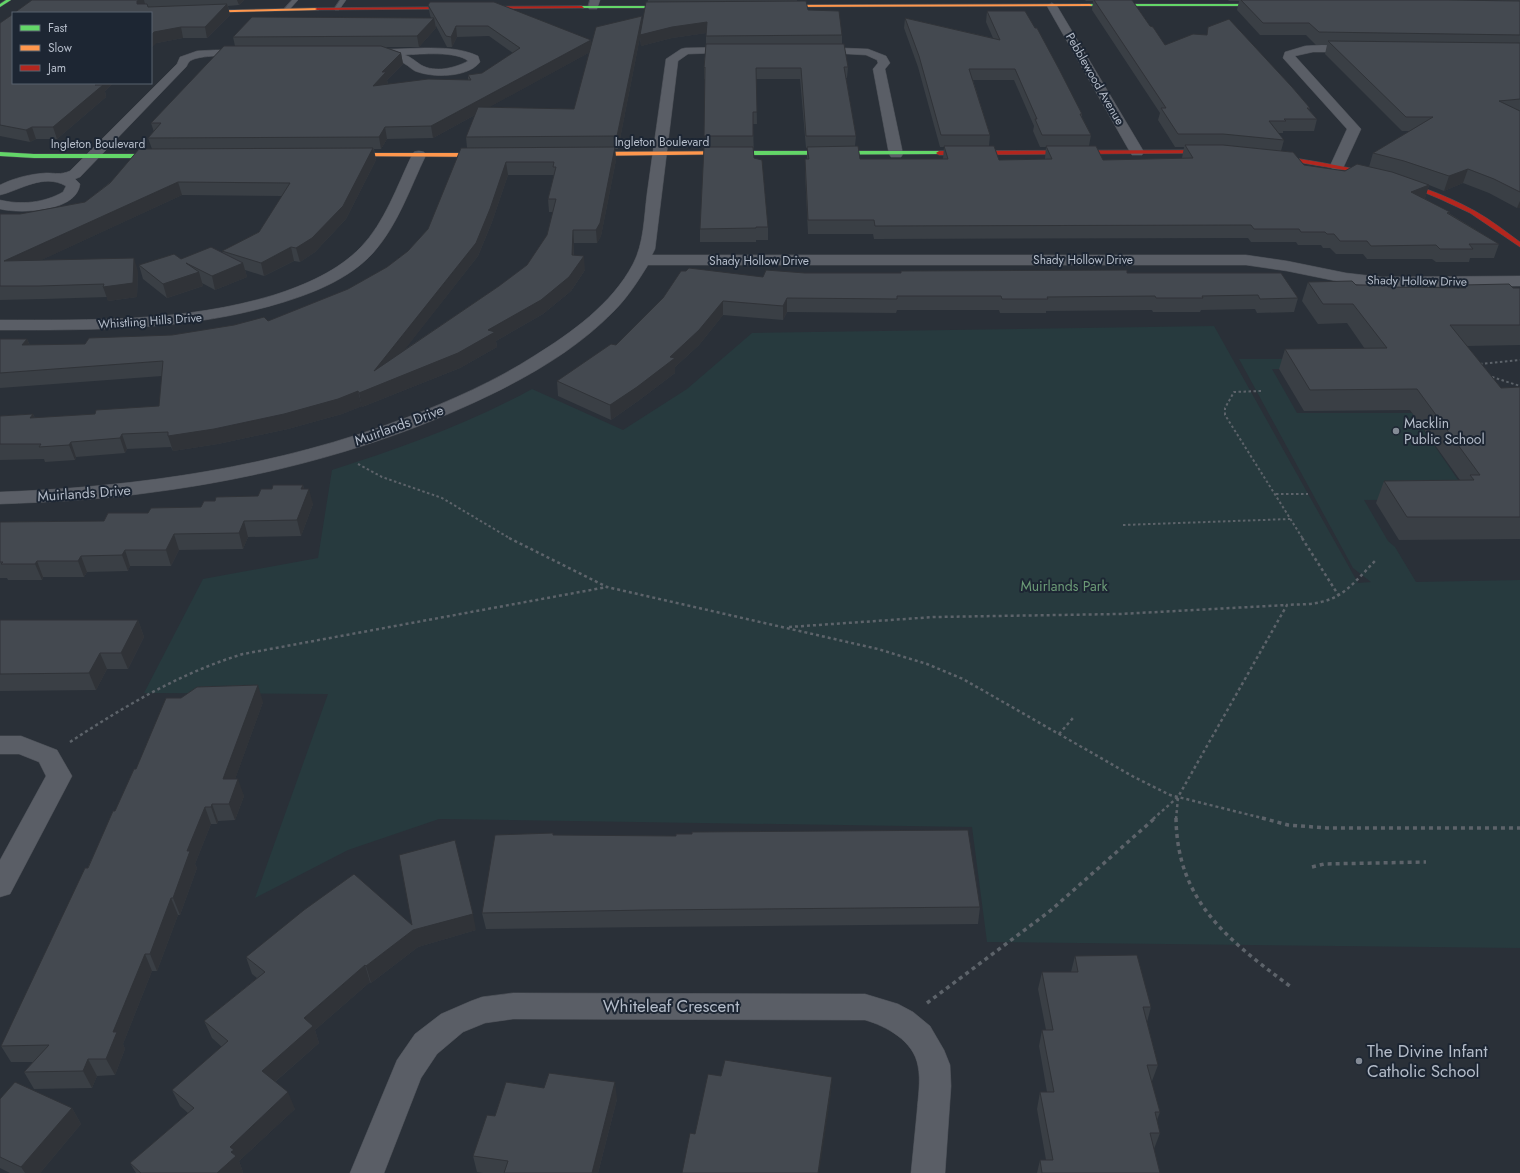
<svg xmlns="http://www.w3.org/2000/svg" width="1520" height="1173" font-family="Jost,sans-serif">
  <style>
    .green { fill: #273a3e }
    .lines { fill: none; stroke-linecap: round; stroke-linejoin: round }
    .lane-casing { stroke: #484c53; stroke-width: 1 }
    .street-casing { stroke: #484c53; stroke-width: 1 }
    .fast-casing { stroke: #484c53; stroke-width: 1 }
    .slow-casing { stroke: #484c53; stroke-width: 1 }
    .jam-casing { stroke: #484c53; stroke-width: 1 }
    .path-far2 { stroke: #5d636a; stroke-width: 2; stroke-dasharray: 2.5 2.5; stroke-linecap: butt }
    .path-far1 { stroke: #5d636a; stroke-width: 2.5; stroke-dasharray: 3 3; stroke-linecap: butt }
    .path { stroke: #5d636a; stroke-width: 3.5; stroke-dasharray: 4 4; stroke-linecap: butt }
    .lane { fill: #5a5e66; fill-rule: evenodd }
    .street { fill: #5a5e66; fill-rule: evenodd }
    .fast { fill: #63d668; fill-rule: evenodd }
    .slow { fill: #ff974d; fill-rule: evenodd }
    .jam { fill: #b3261e; fill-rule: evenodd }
    .wall { fill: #3a3f45; fill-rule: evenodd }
    .shaded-wall { fill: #303338 }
    .building { fill: #444950; stroke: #303338; fill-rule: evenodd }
    .poi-dot { fill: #848b96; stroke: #1d2633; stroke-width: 1.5 }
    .labels { text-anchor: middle; stroke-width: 4; stroke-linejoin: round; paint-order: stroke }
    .far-street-label { font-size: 12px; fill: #b4bcc9; stroke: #1d2633 }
    .poi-label { font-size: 14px; fill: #b4bcc9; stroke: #1d2633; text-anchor: start }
    .street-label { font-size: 14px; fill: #b4bcc9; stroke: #1d2633 }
    .park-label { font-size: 14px; fill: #6b9a76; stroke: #1d2633 }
    .near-street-label { font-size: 17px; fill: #b4bcc9; stroke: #1d2633 }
    .near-poi-label { font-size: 17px; fill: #b4bcc9; stroke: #1d2633; text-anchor: start }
  </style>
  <rect width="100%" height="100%" fill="#2a3038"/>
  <path class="green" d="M1214,326L1358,583L1371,582L1353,568L1239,359H1416L1402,369H1272L1297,413H1412L1467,493L1454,499L1364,500L1388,541L1395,547L1416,582L1520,580V948L987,942L972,827L439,819L348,850L255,898L328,694L144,693L203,579L318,558L332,470C401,448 468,424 532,389L623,430L687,389L752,333Z"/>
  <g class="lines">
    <g class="lane-casing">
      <g id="lane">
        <polygon points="292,0 298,0 289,10 285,10 284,9"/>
        <polygon points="340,0 346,0 339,10 335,10 334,9"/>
      </g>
    </g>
    <g class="street-casing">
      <g id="street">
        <polygon points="590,0 600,0 597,9 589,9 588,7"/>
        <polygon points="1052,3 1057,6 1144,152 1142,155 1132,155 1130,152 1047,6"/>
        <polygon points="1322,45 1355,46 1359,47 1361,49 1359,51 1355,52 1313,52 1295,56 1361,129 1344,166 1342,169 1337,170 1332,169 1330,166 1347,129 1283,58 1285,52 1305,46"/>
        <path d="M735,47L739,48L741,50L739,52L688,54L678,61L655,249L652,255H1246L1287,261L1346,273L1381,277L1520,276V286L1381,287L1346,283L1287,271L1246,265H648C638,281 628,297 614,311C579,347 535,373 490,395C383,447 265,478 147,493C98,500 49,502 0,504V492C139,487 277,467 408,417C452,400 495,381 534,356C571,333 612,304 633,264C644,243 644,217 647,194C653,149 660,104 666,59L681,49L685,48Z"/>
        <polygon points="816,47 868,49 886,56 890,63 885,69 903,154 901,157 891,157 889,154 873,69 878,63 877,60 866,55 812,52 810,50 812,48"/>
        <path d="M424,48C443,48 461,48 478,56L480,62C468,78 432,78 415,71C411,69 409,66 405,64C400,60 391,57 385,56C378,55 372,57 366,55L364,53L366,51L370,50ZM405,55C420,54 457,51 468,61C455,68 435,73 421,65C415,61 411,57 405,55Z"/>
        <path d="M215,50H247L251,51L253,53L251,55L247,56C236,56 196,54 189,62C188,63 187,66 186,67L80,177L75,179L80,184C77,212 21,214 0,209V200C21,205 44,203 63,192L66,186C43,173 21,190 0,195V185C14,178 30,174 46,173C56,173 60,175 70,171L177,64L180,57L197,51Z"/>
        <path d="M419,151L424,152L426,155C410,188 398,225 373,253C350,278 316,292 284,302C190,331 97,330 0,330V320C92,320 185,322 274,295C305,285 338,271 361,247C385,222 397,186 412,155L414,152Z"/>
        <polygon points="0,736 21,736 57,750 72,776 10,894 0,897 0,860 46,776 39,762 19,754 0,754"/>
        <path d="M513,993L865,994L898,1004L913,1012L930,1026L944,1050L950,1065L951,1086L945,1173H911C913,1153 915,1132 917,1112C918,1097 921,1081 918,1066C914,1041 886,1026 865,1020L513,1019L485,1023L463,1032L437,1054L421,1078L384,1173H350L397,1060L415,1034L441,1014L471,1001L482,997Z"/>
      </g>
    </g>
    <g class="fast-casing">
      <g id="fast">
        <polygon points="6,0 11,0 0,7 0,4"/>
        <polygon points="1088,4 1267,4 1269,5 1267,6 1090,6"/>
        <polygon points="580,6 675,6 677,7 675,8 582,8"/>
        <polygon points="939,151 942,153 941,154 748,155 745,153 748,151"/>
        <polygon points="0,152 34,154 163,154 166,156 163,158 34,158 0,156"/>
      </g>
    </g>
    <g class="slow-casing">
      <g id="slow">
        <polygon points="1090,4 1092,6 777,7 775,6 777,5"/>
        <polygon points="317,8 319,10 151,14 151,13 144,13 146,12"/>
        <polygon points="748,151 751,153 750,154 585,156 582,154 585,152"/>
        <polygon points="345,153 489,153 492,155 489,157 343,156 343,154"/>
      </g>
    </g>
    <g class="jam-casing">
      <g id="jam">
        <polygon points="582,6 584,8 317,10 315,9 317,8"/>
        <polygon points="1213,150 1216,152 1215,153 939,155 936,153 939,151"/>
        <path d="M1269,154C1339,165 1412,176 1475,211C1491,220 1505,231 1520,242V247L1470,213L1440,199L1416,189L1392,182L1344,170L1267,157L1266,156Z"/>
      </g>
    </g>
    <g class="path-far2">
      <polyline points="1480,364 1520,360"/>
      <polyline points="1492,377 1520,386"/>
      <polyline points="1261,391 1234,392 1225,408 1225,415 1303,539"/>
      <polyline points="358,464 382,477 442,498 511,539"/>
      <polyline points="1276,494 1308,494"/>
      <polyline points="1123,525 1290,519"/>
    </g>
    <g class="path-far1">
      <polyline points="509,538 607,587 878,649 927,664 963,679 1134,777 1170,795 1266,819"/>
      <polyline points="1302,538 1339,596"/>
      <polyline points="789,627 934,617 1120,614 1287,605"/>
      <polyline points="1059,734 1073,718"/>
      <path d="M70,742C125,706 180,673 243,654L607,587"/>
      <path d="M1153,819L1178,797L1287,605C1298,604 1310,605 1321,602C1345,597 1359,577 1375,561"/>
      <polyline points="1176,819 1178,798"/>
    </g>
    <g class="path">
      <path d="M1176,818C1177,903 1230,941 1291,987"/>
      <polyline points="1262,818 1288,825 1327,828 1520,828"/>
      <polyline points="1312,867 1324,864 1426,862"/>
      <polyline points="927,1003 1050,911 1155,818"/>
    </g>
    <use href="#lane" class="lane"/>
    <use href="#street" class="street"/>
    <use href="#fast" class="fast"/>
    <use href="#slow" class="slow"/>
    <use href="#jam" class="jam"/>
  </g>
  <g class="wall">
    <polygon points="32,0 244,0 239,5 228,6 230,15 207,38 183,38 157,43"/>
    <path d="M648,0H797V1L808,10L842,35V44L848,67L847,78H846L856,136L855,146L860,159H943L944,147H940L918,67L904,28L905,18L993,38L986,22L987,11L1082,114V117L1091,135L1089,146L1103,160L1183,158H1182L1184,147H1175L1158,120L1160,113L1092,10L1093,1H1086L1085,0H1132L1150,26L1165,45L1310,108L1309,110L1317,119L1314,131H1283V133H1278L1284,140L1281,151L1304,165L1345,171L1369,167L1373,153L1410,131H1402L1325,54L1327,45H1316L1306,35H1260L1237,10L1239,1H1229L1228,0H1520V208H1517L1489,193L1463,183L1444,191L1429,185L1425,198H1424L1499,244L1494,258H1470L1469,262H1436L1432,259H1367L1363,254H1336L1330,248H1323L1321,245H1298L1296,242H1251L1248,238L874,239L873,234H808L805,172V159H807V148H806L800,79H756L757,124H753L754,158L768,227V240H756V242H700V229L705,147V79H704V68L706,44V33L672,38L641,46L640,37L618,149H615L616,160L601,236L597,243H574V255L585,270L571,291L543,314L496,341L497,347L460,368L362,407V406L342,414L288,429L218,444L173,451L171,447L127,449L125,453L76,457L75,460L45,462L44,459L0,460V416L33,414L35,418L95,414L159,406L162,376L0,388V339H27L30,345L85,344L172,335L268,321L348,289L387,267L408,251L428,229L467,148L466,137L475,115L433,138L387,139L381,149H374L376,160L346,219L315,252L300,262L294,261L264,276L245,270L247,277L215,290L202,283L203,286L167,298L143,279L139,265L223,253L222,251L259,232L282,196L182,195L41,260L138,271L137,297L108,301L107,297L44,299L0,300V214H20L85,202L152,149L148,138L154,132L151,123L235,46L233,37L431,18L430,15L428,5L591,40V46L642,24ZM436,26L447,47H452L457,37L489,36L513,53L482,73L468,75V80L388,84L387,80L403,64L401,53L385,47H419L436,28ZM590,52L574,109L489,107ZM973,80H1014L1034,126L1033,131L1040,147H1046L1045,158V159L999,160L989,146L990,135ZM508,175H554L548,199L549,212H553L547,235L527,265L499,286L404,350L478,256L492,222Z"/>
    <polygon points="0,23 13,83 113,83 105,91 106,97 57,139 36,139 30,142 0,136"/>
    <polygon points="901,271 1127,273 1298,298 1294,312 1257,313 1255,309 1201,310 1200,312 1153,312 1152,310 1046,311 1046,313 1000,313 999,310 897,310 896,313 787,312 783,320 723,315 699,345 675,367 675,373 638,401 611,420 558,396 557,381 616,345 763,277 805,273 901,273"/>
    <polygon points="1308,282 1388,287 1462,288 1463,285 1520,288 1520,345 1467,346 1501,388 1520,387 1520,539 1399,540 1376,503 1384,481 1460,480 1410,410 1304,411 1279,369 1285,349 1365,349 1347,323 1318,324 1302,301"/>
    <polygon points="303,485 304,489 313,504 301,536 248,537 243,549 179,550 171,566 130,566 128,571 87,572 84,577 43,577 42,580 8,580 7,578 0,578 0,522 104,521 148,513 201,507 215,501 258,496 272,489"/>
    <polygon points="0,620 138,620 144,637 128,669 107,669 96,690 0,691"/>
    <polygon points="263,702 235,779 244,796 235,820 218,821 217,824 211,824 195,864 197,868 180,915 178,915 157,971 152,971 123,1044 125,1049 115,1075 97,1076 92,1088 34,1089 24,1072 33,1062 11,1062 1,1046 115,811 136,769"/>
    <polygon points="553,835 676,836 980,907 978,924 649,927 486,929 482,913"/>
    <polygon points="412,925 476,930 418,947 371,983 370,982 315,1030 319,1043 275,1082 295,1109 239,1161 243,1172 242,1173 136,1173 130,1163 188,1113 180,1106 172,1090 222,1047 212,1038 204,1021 257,978 252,974 246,957"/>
    <polygon points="1075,956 1151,1007 1147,1022 1158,1065 1152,1081 1151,1081 1160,1112 1157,1120 1160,1133 1154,1149 1160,1173 1037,1173 1040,1160 1046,1160 1037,1109 1040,1092 1047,1092 1039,1046 1042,1030 1046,1030 1038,989 1042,972 1071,972"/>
    <polygon points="0,1099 72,1108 81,1124 40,1173 10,1173 0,1168"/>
    <polygon points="617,1099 598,1173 483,1173 477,1172 473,1156"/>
  </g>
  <g class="shaded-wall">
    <polygon points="140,0 144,0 146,8 137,4 137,1"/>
    <polygon points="237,0 244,0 239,5"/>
    <polygon points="227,4 230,15 207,38 205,27"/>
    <polygon points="642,16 642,27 672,27 707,22 707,33 672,38 641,46 640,37 618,149 617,136"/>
    <polygon points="434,18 436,28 419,47 417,36"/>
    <polygon points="456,26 457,37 452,47 451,37"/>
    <polygon points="181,27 183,38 157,43 151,48 151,35 154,32"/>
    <polygon points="591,40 592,51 433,138 431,126"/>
    <polygon points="401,53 403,64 387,80 388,84 375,97 373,86 382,72"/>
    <polygon points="98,83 113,83 105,91 106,97 57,139 53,127"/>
    <polygon points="32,127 36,139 30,142 26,130"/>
    <polygon points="385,127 387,139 381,149 379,137"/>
    <polygon points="615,147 616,160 601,236 597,243 596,230"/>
    <polygon points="373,148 376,160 346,219 315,252 300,262 296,248"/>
    <polygon points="506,162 508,175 492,222 478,256 377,385 374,371"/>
    <polygon points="1468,169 1463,183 1444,191 1449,176"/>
    <polygon points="178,182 182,195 9,275 4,261"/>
    <polygon points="1429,185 1425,198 1407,205 1411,192"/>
    <polygon points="1520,201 1520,208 1517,208"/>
    <polygon points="573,230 574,243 573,268 572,255"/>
    <polygon points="291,247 294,261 264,276 261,263"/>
    <polygon points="584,256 585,270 571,291 543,314 496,341 497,347 460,368 362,407 359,393 488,330"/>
    <polygon points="134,258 138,271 137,297 108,301 103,287"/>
    <polygon points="243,263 247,277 215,290 212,276"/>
    <polygon points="199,272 203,286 167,298 163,284"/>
    <polygon points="787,298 787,312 783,320 783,306"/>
    <polygon points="723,301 723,315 699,345 675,367 675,373 638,401 611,420 610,405 670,357"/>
    <polygon points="27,339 33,353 22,345"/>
    <polygon points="358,391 362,406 342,414 288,429 218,444 173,451 168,436"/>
    <polygon points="33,414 39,429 30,418"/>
    <polygon points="122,434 127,449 125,453 120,438"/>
    <polygon points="71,442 76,457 75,460 69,445"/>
    <polygon points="303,485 306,497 309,489 313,504 301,536 297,520 301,489"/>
    <polygon points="244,521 248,537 243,549 239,533"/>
    <polygon points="174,534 179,550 171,566 166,550"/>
    <polygon points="125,550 130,566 128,571 122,555"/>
    <polygon points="81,556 87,572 84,577 78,561"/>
    <polygon points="37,561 43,577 42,580 35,564"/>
    <polygon points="138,620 144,637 128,669 121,653"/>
    <polygon points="100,653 107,669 96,690 89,673"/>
    <polygon points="258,685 263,702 229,796 223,779"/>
    <polygon points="238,779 244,796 235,820 229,804"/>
    <polygon points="212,804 218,821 217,824 211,807"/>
    <polygon points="205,807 211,824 195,864 197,868 180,915 173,898 187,851"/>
    <polygon points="171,898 178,915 157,971 150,954"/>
    <polygon points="473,914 476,930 418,947 371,983 366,966 413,930"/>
    <polygon points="145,954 152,971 123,1044 125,1049 115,1075 106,1059 113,1032"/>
    <polygon points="365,965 370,982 315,1030 319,1043 269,1087 262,1071 304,1018"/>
    <polygon points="88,1059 97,1076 92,1088 83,1071"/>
    <polygon points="832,1077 831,1093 819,1173 818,1173"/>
    <polygon points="615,1082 617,1099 598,1173 592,1173"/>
    <polygon points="288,1092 295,1109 239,1161 243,1172 242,1173 217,1173 231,1152 230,1147"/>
    <polygon points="72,1108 81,1124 40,1173 25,1173 21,1167"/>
  </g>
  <g class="building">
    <polygon points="32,0 140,0 137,1 137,4 147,4 148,7 227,4 205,27 181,27 154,32 151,35 151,13 14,13"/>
    <polygon points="1094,0 1132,0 1150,26 1153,27 1165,45 1193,34 1207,35 1208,27 1229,19 1292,87 1310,108 1307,108 1317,119 1284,119 1286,121 1269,121 1284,140 1223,134 1178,134 1161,108 1166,108"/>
    <polygon points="1241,0 1449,0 1520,1 1520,35 1319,32 1309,23 1263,23"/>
    <polygon points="806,1 808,10 839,11 842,35 706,36 707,22 672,27 640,35 646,2"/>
    <polygon points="430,2 494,2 591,40 431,126 385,127 379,137 148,138 161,123 151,123 224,46 381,46 401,53 382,72 386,72 373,86 428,79 471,80 468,75 482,73 520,48 488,26 456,26 451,37 446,36 428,5"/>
    <polygon points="987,11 1025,11 1035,28 1037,28 1059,69 1082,114 1080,114 1091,135 1042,135 1035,119 1037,119 1015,69 969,69 990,135 941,135 919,56 905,18 1000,40"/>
    <polygon points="13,14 13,83 98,83 95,85 103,85 53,127 32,127 26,130 0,125 0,23"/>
    <polygon points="642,16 617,136 466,137 478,107 574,109 596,27"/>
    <polygon points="252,17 434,18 417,36 233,37"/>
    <polygon points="1328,41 1520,43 1520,99 1499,101 1520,111 1520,192 1494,179 1468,169 1449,176 1404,161 1373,153 1433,117 1406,117"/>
    <polygon points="706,44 844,44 848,67 844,67 856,136 806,136 801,68 756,68 757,112 753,112 753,136 704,136 705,67 704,68"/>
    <polygon points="1185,145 1223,145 1291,152 1293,152 1304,165 1345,171 1357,164 1392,172 1429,185 1411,192 1450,212 1447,213 1499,244 1469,244 1473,249 1440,249 1436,245 1371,246 1367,241 1340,241 1334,234 1327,234 1325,232 1301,232 1299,229 1254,229 1251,225 875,226 874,220 808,220 805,159 809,159 807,147 858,146 860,159 948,159 944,146 994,146 999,160 1052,159 1046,146 1096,146 1103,160 1193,158"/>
    <path d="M615,147L600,223L596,230H573L572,255L584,256L569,277L541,300L488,330L495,332L458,353L359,393L358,391L338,399L284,414L214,429L168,436V432L122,434L120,438L71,442L69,445L39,447L41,444H0V416L33,414L30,418L95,414L96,410L159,406L163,361L0,373V339H27L22,345L85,344L89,338L172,335L234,325L264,317L268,321L348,289L387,267L408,251L428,229L461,148ZM506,162H554L553,167H556L548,199H556L547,235L527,265L499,286L374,371L476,243L490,209Z"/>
    <polygon points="704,147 753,147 754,158 762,160 768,227 756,227 756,228 700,229"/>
    <polygon points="373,148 343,206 312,238 296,248 291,247 261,263 222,251 259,232 290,183 178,182 4,261 134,258 133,283 103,287 104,284 39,286 0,286 0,214 20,214 85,202 110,183 139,149"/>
    <polygon points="211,247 243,263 212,276 186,263 199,272 163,284 139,265 174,254 181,259"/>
    <polygon points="689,268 763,277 766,270 805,273 901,273 901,271 1127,270 1127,273 1281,273 1298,298 1260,299 1258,295 1202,296 1203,298 1156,298 1155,296 1047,297 1048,299 1002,299 1001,296 897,296 897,299 787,298 783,306 723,301 699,330 670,357 675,358 637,387 610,405 557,381 611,344 616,345 663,298 681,271 686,271"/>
    <polygon points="1352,281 1356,285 1387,285 1388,287 1466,288 1463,285 1509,284 1513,288 1520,288 1520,325 1450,325 1501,388 1520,387 1520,517 1407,517 1384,481 1474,480 1470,475 1480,475 1417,389 1310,390 1285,349 1387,348 1353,304 1323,304 1308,282"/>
    <polygon points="273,485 303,485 301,489 309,489 297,520 244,521 239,533 174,534 166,550 125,550 122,555 81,556 78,561 37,561 35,564 1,564 3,562 0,562 0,522 104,521 108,513 148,513 151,508 201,507 204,501 215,501 216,497 258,496 261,489 272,489"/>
    <polygon points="0,620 138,620 121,653 100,653 89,673 0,674"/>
    <polygon points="258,685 223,779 238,779 229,804 212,804 211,807 205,807 187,851 190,851 173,898 171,898 150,954 145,954 113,1032 117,1032 106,1059 88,1059 83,1071 24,1072 49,1045 1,1046 85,868 88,868 113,811 115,811 134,769 136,769 166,698 181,698 197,687"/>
    <polygon points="968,830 980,907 648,910 482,913 495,835 553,833 553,835 676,836 676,834 692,834 692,832"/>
    <polygon points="455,840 473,914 413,930 366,966 365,965 304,1018 313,1026 262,1071 288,1092 230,1147 234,1150 231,1152 236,1156 217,1173 141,1173 130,1163 194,1108 172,1090 228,1041 204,1021 265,972 246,957 304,910 354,874 412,925 399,855"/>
    <polygon points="1137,955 1151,1007 1143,1007 1158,1065 1147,1065 1160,1112 1155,1112 1160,1133 1150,1133 1160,1173 1042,1173 1040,1160 1053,1160 1040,1092 1054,1092 1042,1030 1053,1030 1042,972 1078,972 1075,956"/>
    <polygon points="725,1060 832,1077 818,1173 682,1173 690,1133 695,1134 708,1074 721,1076"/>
    <polygon points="549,1073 615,1082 592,1173 504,1173 508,1161 473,1156 487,1115 495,1116 506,1082 544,1088"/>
    <polygon points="15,1082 72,1108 21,1167 0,1157 0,1099"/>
  </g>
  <g class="poi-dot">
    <circle cx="1396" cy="431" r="4"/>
    <circle cx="1359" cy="1061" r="4"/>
  </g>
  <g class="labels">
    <g class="far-street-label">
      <text transform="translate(1095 79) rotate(60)" y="4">Pebblewood Avenue</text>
      <text x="662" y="146">Ingleton Boulevard</text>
      <text x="98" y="148">Ingleton Boulevard</text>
      <text x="1083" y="264">Shady Hollow Drive</text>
      <text x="759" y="265">Shady Hollow Drive</text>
      <text transform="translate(1417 281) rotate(1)" y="4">Shady Hollow Drive</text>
      <text transform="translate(150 321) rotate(-4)" y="4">Whistling Hills Drive</text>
    </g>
    <g class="poi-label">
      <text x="1404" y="428">Macklin<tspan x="1404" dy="16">Public School</tspan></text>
    </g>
    <g class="street-label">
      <text transform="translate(399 425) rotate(-20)" y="5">Muirlands Drive</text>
      <text transform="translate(84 493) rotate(-4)" y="5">Muirlands Drive</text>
    </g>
    <g class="park-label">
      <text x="1064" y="591">Muirlands Park</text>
    </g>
    <g class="near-street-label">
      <text x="671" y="1012">Whiteleaf Crescent</text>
    </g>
    <g class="near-poi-label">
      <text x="1367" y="1057">The Divine Infant<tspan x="1367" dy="20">Catholic School</tspan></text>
    </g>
  </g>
  <rect x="12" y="12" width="140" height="72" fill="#1d2633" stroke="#59626f"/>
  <rect x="20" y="25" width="20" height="6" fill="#63d668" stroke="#59626f"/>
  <text x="48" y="32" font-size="12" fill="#b4bcc9">Fast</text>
  <rect x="20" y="45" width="20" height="6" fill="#ff974d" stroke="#59626f"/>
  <text x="48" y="52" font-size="12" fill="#b4bcc9">Slow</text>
  <rect x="20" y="65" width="20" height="6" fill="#b3261e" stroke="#59626f"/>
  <text x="48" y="72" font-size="12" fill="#b4bcc9">Jam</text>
</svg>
